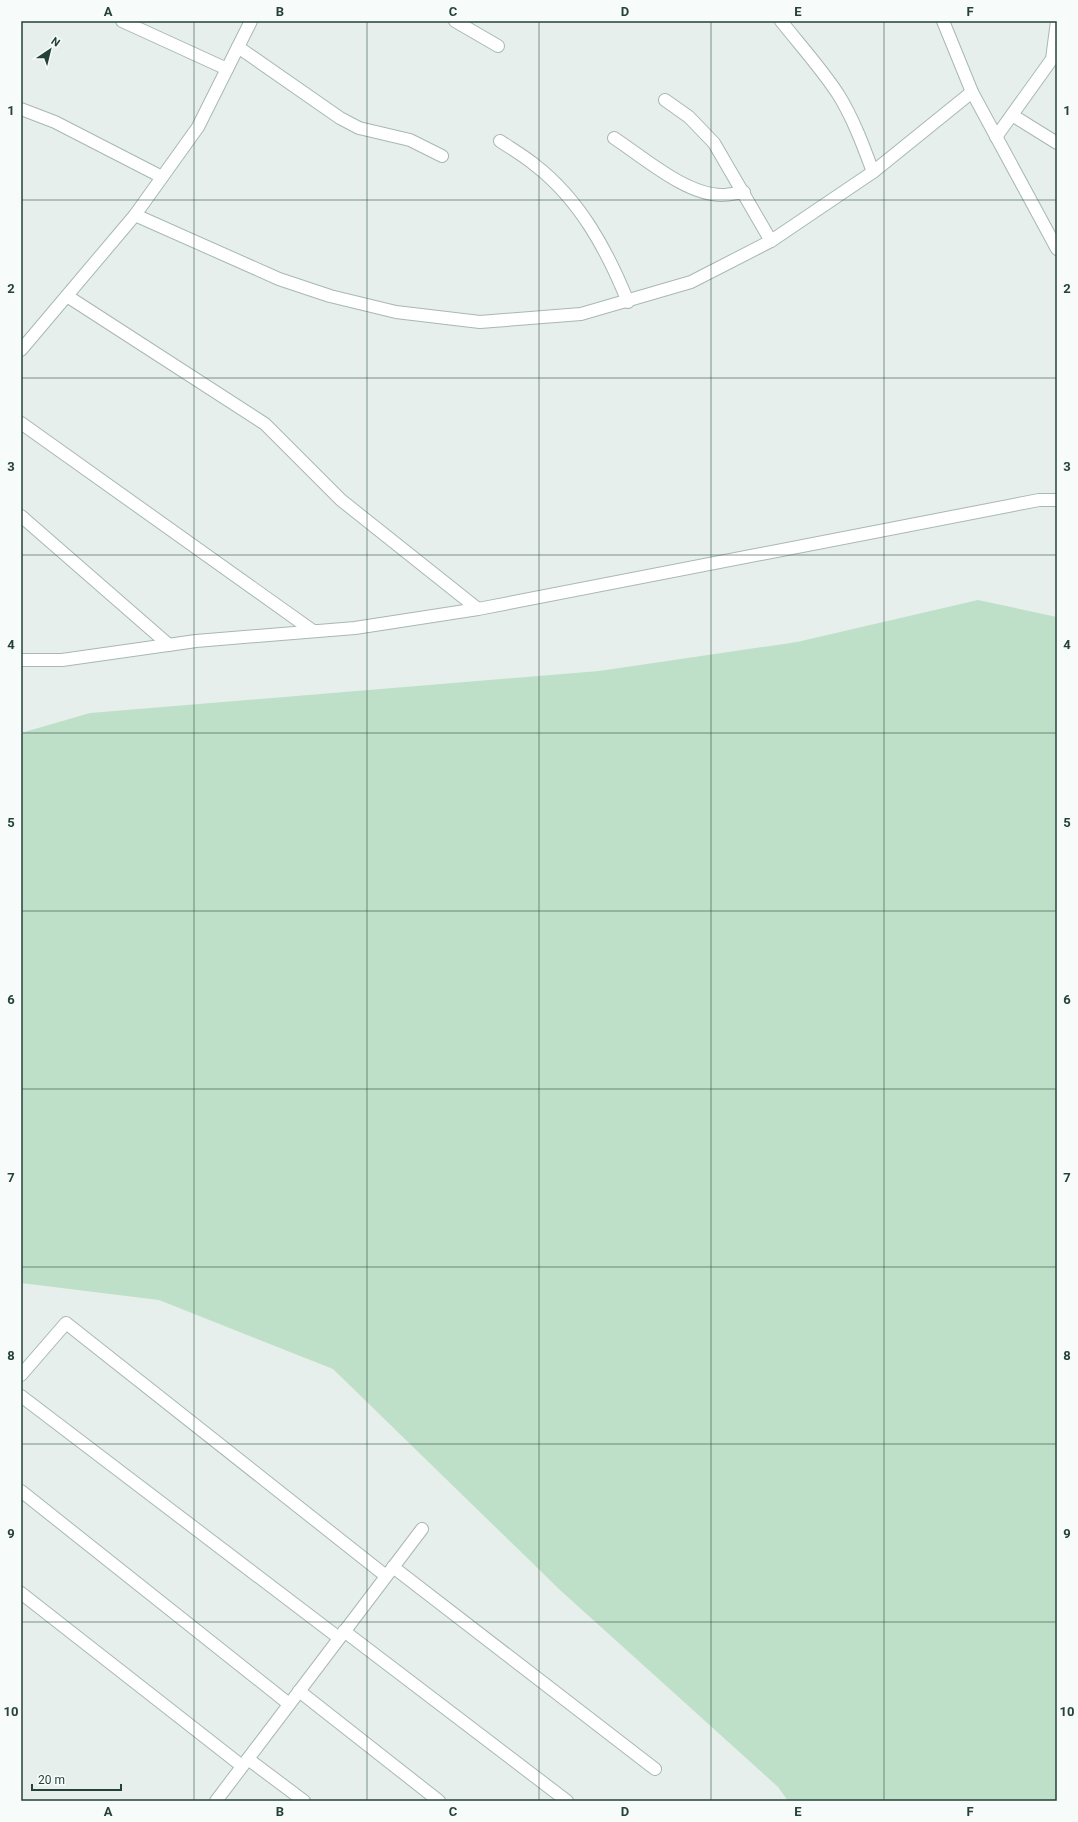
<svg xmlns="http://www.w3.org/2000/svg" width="1078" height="1822" font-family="Roboto,sans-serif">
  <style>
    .green { fill: #bfe0c8 }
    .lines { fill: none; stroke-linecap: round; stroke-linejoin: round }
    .service-casing { stroke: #a8b8b2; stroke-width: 14 }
    .minor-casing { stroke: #a8b8b2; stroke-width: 14 }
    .service { stroke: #fff; stroke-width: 12 }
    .minor { stroke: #fff; stroke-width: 12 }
    .grid { fill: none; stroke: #24423a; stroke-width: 1; stroke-opacity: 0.55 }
    .neatline { fill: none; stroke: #24423a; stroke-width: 1.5 }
    .grid-label { font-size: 13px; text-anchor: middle; font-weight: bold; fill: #24423a }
  </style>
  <rect width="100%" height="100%" fill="#e6efeb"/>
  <polygon class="green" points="978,600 1057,617 1057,1801 788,1801 778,1787 560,1590 333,1369 159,1300 21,1283 21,733 90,713 599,671 797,642"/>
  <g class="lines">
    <g class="service-casing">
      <g id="service">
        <polyline points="122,21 227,69"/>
        <polyline points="455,21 498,46"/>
        <path d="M781,21C800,45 821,68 838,94C853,118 863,145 873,172"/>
        <polyline points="238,47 340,118 359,128 410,140 442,156"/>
        <polyline points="665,100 689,117 714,143 771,241"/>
        <path d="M614,138C643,157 686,195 722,195C729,195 737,193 744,192"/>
        <path d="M500,141C512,149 524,156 535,165C580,200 607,250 628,302"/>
        <polyline points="21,1375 66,1323 386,1576"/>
        <polyline points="21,1396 339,1638"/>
        <polyline points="21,1491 289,1704"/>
        <polyline points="393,1567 655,1769"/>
        <polyline points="21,1593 242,1766"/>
        <polyline points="344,1631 567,1801"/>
        <polyline points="299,1691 439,1801"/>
        <polyline points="248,1759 304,1801"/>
      </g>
    </g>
    <g class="minor-casing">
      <g id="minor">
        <polyline points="943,21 972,92 1057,249"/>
        <polyline points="21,109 55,122 162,177"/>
        <polyline points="1012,115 1057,143"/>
        <polyline points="996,137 1052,59 1057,21"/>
        <polyline points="135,215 279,279 330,296 396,312 480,322 581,314 691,282 771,241 873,172 972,92"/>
        <polyline points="67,296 265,424 341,500 478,609"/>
        <polyline points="21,350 135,215 198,127 251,21"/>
        <polyline points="21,423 313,631"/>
        <polyline points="21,516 169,645"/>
        <polyline points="21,660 62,660 196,641 355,628 478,609 1039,500 1057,500"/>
        <polyline points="216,1801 422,1529"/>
      </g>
    </g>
    <use href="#service" class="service"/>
    <use href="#minor" class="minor"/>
  </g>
  <path class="grid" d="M194,21V1801M367,21V1801M539,21V1801M711,21V1801M884,21V1801M21,200H1057M21,378H1057M21,555H1057M21,733H1057M21,911H1057M21,1089H1057M21,1267H1057M21,1444H1057M21,1622H1057"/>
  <rect width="1078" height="1822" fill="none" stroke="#f7fbf9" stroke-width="44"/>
  <g transform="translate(50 50) rotate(35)" stroke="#f7fbf9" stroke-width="3" paint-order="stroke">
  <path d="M0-3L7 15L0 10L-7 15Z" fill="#24423a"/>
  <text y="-6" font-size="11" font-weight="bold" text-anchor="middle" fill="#24423a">N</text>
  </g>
  <path d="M32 1784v6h89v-6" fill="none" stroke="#24423a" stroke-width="2"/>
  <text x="38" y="1784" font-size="12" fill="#24423a" stroke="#f7fbf9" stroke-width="3" paint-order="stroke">20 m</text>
  <rect x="22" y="22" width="1034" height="1778" class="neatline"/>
  <g class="grid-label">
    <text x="108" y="16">A</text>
    <text x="280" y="16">B</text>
    <text x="453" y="16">C</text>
    <text x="625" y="16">D</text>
    <text x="798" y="16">E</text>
    <text x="970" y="16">F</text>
    <text x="11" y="115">1</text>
    <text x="1067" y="115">1</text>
    <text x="11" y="293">2</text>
    <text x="1067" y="293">2</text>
    <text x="11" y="471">3</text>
    <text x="1067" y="471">3</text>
    <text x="11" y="649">4</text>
    <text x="1067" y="649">4</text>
    <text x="11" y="827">5</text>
    <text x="1067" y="827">5</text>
    <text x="11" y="1004">6</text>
    <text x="1067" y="1004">6</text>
    <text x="11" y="1182">7</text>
    <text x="1067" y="1182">7</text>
    <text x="11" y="1360">8</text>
    <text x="1067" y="1360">8</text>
    <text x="11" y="1538">9</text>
    <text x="1067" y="1538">9</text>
    <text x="11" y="1716">10</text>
    <text x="1067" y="1716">10</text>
    <text x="108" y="1816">A</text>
    <text x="280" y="1816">B</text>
    <text x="453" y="1816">C</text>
    <text x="625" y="1816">D</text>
    <text x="798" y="1816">E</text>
    <text x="970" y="1816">F</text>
  </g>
</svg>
